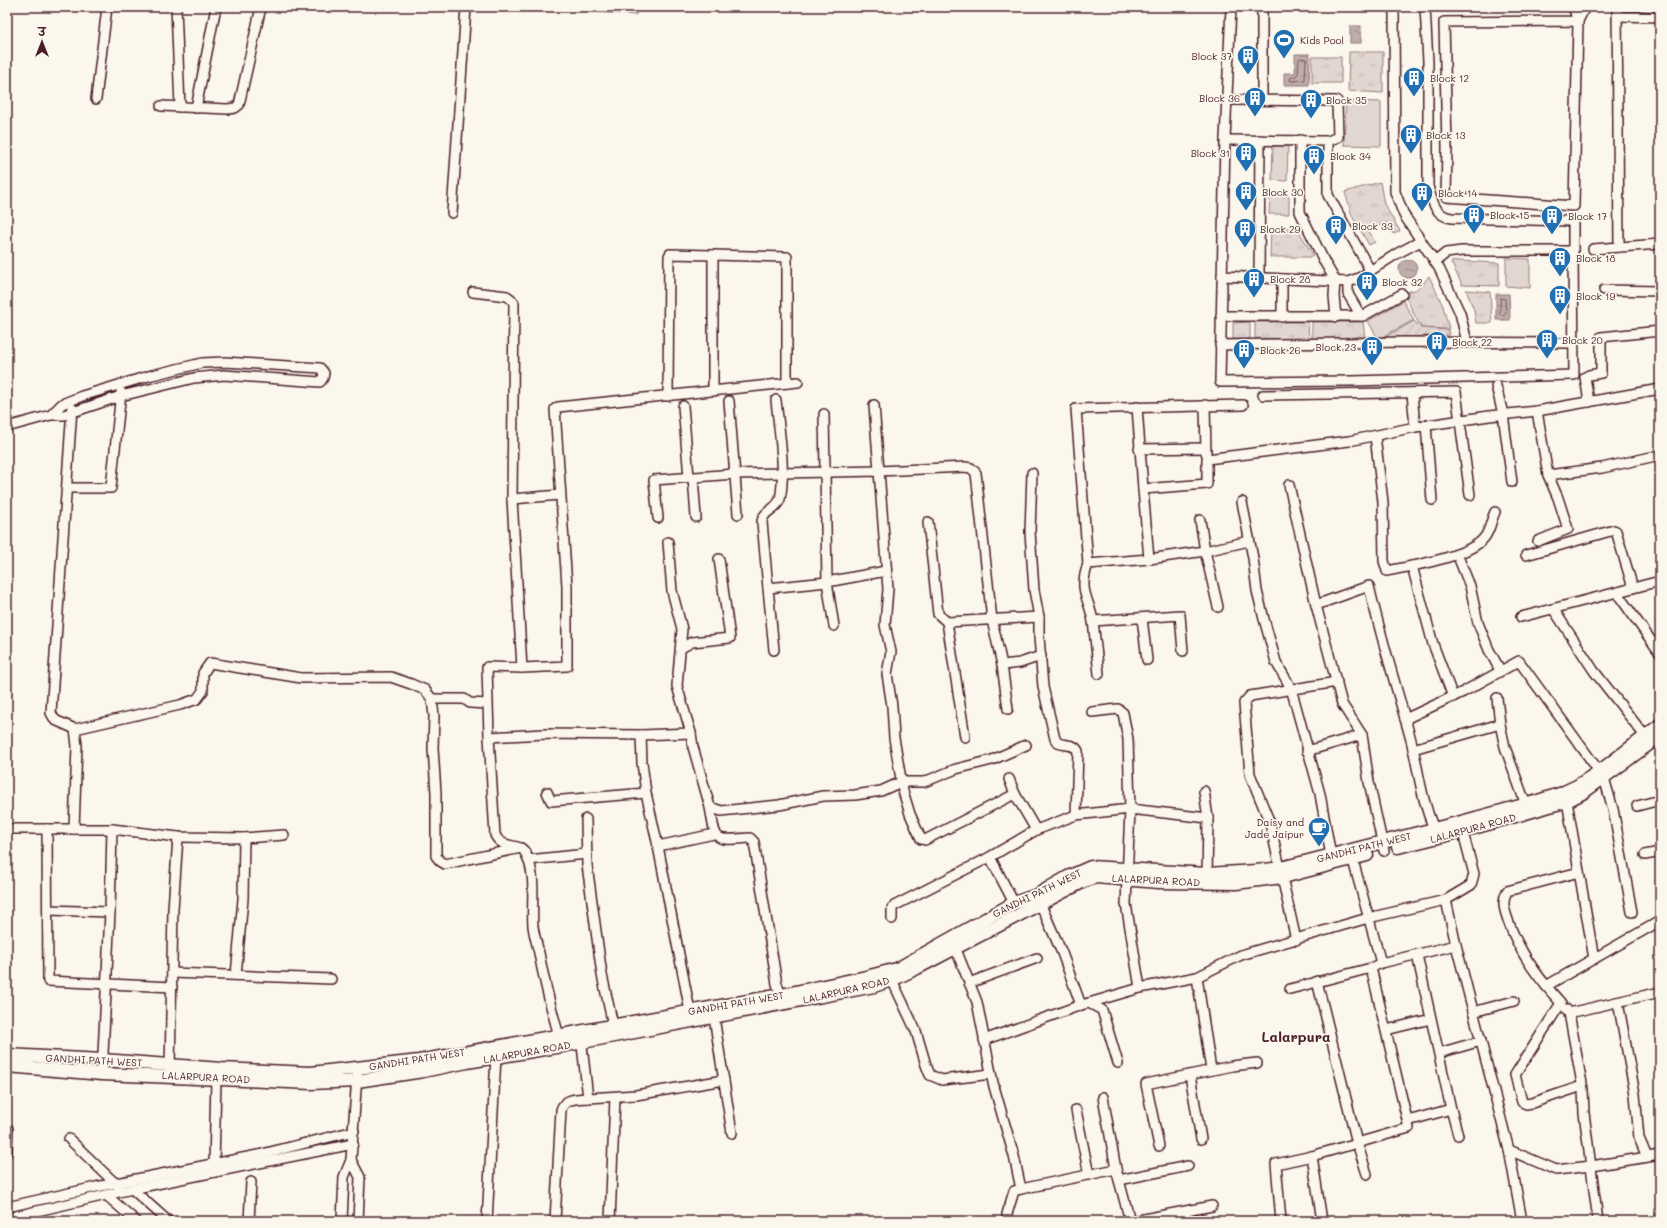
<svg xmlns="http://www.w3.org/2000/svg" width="1667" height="1228" font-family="Mali,'Playpen Sans Deva',sans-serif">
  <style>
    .grass { fill: #e2d7d0; stroke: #967b7e }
    .park { fill: url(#park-tufts); stroke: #967b7e }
    .garden { fill: url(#garden-furrows); stroke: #967b7e }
    .water { fill: url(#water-ripples); stroke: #907477 }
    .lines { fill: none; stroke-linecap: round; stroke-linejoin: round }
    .shore { stroke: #79585e; stroke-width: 1 }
    .street-casing { stroke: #4a1f2b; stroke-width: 12 }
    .secondary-casing { stroke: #4a1f2b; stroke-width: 15 }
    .street { stroke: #fbf7ec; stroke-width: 9 }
    .secondary { stroke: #fbf7ec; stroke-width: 12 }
    .labels { text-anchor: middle; stroke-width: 3.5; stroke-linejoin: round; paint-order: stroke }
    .poi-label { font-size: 10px; fill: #4a1f2b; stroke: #fbf7ec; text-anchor: start }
    .street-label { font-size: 10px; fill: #4a1f2b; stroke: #fbf7ec }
    .district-label { font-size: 14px; font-weight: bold; fill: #4a1f2b; stroke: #fbf7ec }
  </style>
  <defs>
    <pattern id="park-tufts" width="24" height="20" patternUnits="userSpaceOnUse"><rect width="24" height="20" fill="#e2d7d0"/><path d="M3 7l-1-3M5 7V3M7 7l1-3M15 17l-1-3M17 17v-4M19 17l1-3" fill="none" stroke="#c3b8b3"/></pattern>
    <pattern id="garden-furrows" width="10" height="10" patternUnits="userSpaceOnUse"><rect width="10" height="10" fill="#e2d7d0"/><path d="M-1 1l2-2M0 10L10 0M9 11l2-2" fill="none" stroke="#c3b8b3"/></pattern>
    <pattern id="water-ripples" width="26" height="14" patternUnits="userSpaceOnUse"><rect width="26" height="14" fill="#bfadaa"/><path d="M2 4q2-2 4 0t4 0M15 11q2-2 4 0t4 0" fill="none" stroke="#9d8c8b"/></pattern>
  </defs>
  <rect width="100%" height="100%" fill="#fbf7ec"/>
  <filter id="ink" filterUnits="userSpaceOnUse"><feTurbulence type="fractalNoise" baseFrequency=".025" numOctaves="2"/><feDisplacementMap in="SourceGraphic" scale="8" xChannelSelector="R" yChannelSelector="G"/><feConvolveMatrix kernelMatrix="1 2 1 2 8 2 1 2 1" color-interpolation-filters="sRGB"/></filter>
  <g filter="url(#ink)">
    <g class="grass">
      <polygon points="1346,101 1381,102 1381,146 1344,145"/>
      <polygon points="1273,146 1288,146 1287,181 1272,180"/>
      <polygon points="1270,196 1289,196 1289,214 1269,214"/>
      <polygon points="1506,258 1530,259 1530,288 1506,286"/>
      <polygon points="1403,301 1414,320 1378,339 1368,321"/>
    </g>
    <g class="park">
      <polygon points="597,7 636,7 636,15 597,12"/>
      <polygon points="1349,52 1383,52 1383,93 1348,91"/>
      <rect x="1312" y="57" width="29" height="26"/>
      <polygon points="1380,182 1384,204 1400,231 1394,234 1386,222 1369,231 1375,242 1369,245 1352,216 1345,192"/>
      <polygon points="1271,228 1297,228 1313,255 1312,257 1270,257"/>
      <polygon points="1458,261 1499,263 1499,286 1462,285 1451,262"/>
      <path d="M1429,276L1443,306L1449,329L1421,328L1403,292C1418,291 1420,288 1429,276Z"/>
      <polygon points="1466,290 1490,292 1492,323 1476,323 1474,310"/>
      <polygon points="1250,322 1250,339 1233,339 1233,323"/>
      <polygon points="1255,322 1308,322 1309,339 1255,338"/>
      <polygon points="1312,322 1363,322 1365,338 1312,339"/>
    </g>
    <polygon class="garden" points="1414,321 1421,328 1448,330 1449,335 1383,338"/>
    <g class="water">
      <rect x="1350" y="26" width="11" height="17"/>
      <polygon points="1295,54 1310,54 1309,85 1284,85 1284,73 1295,73"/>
      <circle cx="1408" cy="269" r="9"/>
      <polygon points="1496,294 1509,294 1510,320 1496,320"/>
    </g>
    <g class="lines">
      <g class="shore">
        <polygon points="1301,58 1306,59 1305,80 1291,81 1290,78 1296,76 1298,74 1299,59"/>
        <polygon points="1501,298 1505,299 1506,314 1504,316 1500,314"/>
      </g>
      <g class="street-casing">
        <g id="street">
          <polyline points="176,7 180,107"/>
          <polyline points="1231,7 1225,140 1220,382 1352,381 1574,375 1573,251 1462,251 1446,253 1435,262"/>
          <polyline points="1394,7 1395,192 1404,215 1439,268 1460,313 1467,342"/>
          <path d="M1425,7L1428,62V186C1432,201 1435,216 1452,218L1569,221L1573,222V251"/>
          <polyline points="1573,7 1578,21"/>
          <polyline points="1617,7 1619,247"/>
          <polyline points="1618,16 1660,17"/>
          <polyline points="1578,21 1444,22 1447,147 1446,197 1574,206 1578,21 1585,7"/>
          <polyline points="96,99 107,7"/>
          <polyline points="1262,99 1262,7"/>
          <polyline points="161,106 228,109 235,108 239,105 261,7"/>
          <polyline points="196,108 216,7"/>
          <polyline points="1225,140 1328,141 1338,137 1337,101 1227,100"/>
          <polyline points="1300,140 1300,212 1325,263 1335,280 1334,296 1336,317"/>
          <polyline points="1328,141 1328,195 1370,270"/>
          <polyline points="452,213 466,7"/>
          <polyline points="1593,249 1660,244"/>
          <polyline points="1222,276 1348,282 1359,278 1398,253 1421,241"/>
          <polyline points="1259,278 1260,140"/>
          <polyline points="1348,282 1348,294 1361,316"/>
          <polyline points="1604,290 1660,291"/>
          <polyline points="473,292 507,296 511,299 514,303 512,499 522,668"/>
          <polyline points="1221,316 1363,316 1402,294"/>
          <polyline points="1282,317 1282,279"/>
          <polyline points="1220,345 1405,342 1573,343"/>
          <polyline points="798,382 558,407 555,409 567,586 567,666 522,668 487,667 489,737 544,734 641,735 691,733 693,747 710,807 721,811 779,805 823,796 855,795 881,791 901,782 924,782 956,769 992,760 1026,745"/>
          <polyline points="1496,386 1503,414 1512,482"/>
          <polyline points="713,391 713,255 787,257 787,383"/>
          <polyline points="1412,393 1415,427"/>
          <polyline points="1263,395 1456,392 1470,495"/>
          <polyline points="668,396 669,256 670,254 713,255"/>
          <polyline points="729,401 738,514"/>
          <polyline points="1589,402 1585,377 1589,375 1601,373 1601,337 1660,331"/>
          <polyline points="874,405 879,471 965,467 971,468 976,473 992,620 1002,665 1008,709"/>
          <polyline points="1205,405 1206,453"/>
          <polyline points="683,406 689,477"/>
          <polyline points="1137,407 1143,489"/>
          <polyline points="72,408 51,713 55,720 75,729"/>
          <polyline points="1537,411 1548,475 1558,498 1568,529 1538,541"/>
          <polyline points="824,414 827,582 834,626"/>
          <polyline points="1426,425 1432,500"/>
          <polyline points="7,427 51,415 64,415 121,396 194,378 224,375 320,382 323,378 324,373 320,368 225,362 202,363 152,375 82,396 62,404 51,415"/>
          <path d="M1375,436L1383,502L1384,561L1387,571C1411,566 1469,557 1484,538C1490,531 1491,520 1495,512"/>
          <polyline points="1139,449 1205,448"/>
          <path d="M1032,473L1030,532L1034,590L1039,617V637L1043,687L1055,739L1058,743C1065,746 1074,743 1078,751L1076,815"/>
          <polyline points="1548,475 1602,468 1660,455"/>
          <polyline points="693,477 696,517"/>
          <polyline points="1289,485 1316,605 1342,704 1362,735 1369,782 1384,851"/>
          <polyline points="67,488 111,488 121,392"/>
          <polyline points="512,499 560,495"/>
          <polyline points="1242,502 1253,558 1257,591 1264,619 1276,662 1291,688 1320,794 1331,856"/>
          <polyline points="658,518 654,480 735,474 879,471 888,589 885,625 891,652 887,674 892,706 894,738 903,791 910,814 921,839 925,840 1015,794 1036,830"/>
          <polyline points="1200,520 1205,551 1218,607"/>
          <polyline points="928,522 938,614 947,622 1039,617"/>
          <polyline points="668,542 672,591 682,629 677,686 691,733"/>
          <polyline points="1457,554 1470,586 1478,623 1489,650 1500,670"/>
          <polyline points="1526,555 1614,530 1616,531 1633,588"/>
          <polyline points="1149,559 1205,551 1249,541"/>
          <polyline points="1088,564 1076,409 1243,405"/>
          <polyline points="1412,566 1433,644 1453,697"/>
          <path d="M768,588L762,522C763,510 777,510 780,499C786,471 779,430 776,400"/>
          <polyline points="1617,593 1660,653"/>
          <path d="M1316,605L1369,586C1381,638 1397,689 1411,740C1419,771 1421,799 1434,829"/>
          <polyline points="1554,610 1594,671 1645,736"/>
          <polyline points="1521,617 1660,581"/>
          <polyline points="1142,618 1147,660"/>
          <polyline points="1093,621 1180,615 1183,651"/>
          <polyline points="947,622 965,737"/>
          <polyline points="681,648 692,642 730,638 719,559"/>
          <polyline points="774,650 768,588 827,582 886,571"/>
          <polyline points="1002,665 1020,663 1041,656"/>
          <path d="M1099,674C1097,656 1095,639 1093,621C1089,597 1078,592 1088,564L1149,559L1143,489L1207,484V459L1349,441L1415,427L1489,416L1537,411L1660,389"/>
          <polyline points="1497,698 1500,724 1505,747 1526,805"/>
          <polyline points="432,699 464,699 470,703 487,704"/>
          <polyline points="1092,712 1118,709 1123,713 1128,739 1130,809 1208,818"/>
          <polyline points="1405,719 1463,692 1519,661 1604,778 1613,809 1632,912"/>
          <path d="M489,737L495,835C503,851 520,841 526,854C537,876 531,903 533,926C534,935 537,944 539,953C544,981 551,1008 559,1036"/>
          <polyline points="1413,749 1500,724"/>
          <polyline points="1307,751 1362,735"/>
          <polyline points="1009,779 1015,794"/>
          <polyline points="1204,791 1208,818 1207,879"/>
          <polyline points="547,792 551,801 646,793 642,763 641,735"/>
          <polyline points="646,793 658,846 690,1011"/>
          <polyline points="1567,801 1594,959"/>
          <polyline points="1637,806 1660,800"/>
          <path d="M710,807C716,842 713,841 750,838L754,842L777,984L783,1001"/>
          <polyline points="586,819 587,865 602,975 613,1025"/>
          <polyline points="7,829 112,829 178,837 244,838 284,835"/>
          <polyline points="47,829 48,981 172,987"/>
          <polyline points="74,829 77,746 75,729 180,705 197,699 203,691 203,673 210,663 301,678 391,677 411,684 425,690 432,699 434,716 433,748 436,793 436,856 440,861 445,864 521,848"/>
          <polyline points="658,846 714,834"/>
          <polyline points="1351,853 1381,963"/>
          <polyline points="1645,855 1660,852"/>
          <polyline points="528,860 587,854"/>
          <path d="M1579,872L1507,891C1501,903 1505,911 1509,923C1520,954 1539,979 1561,1003L1515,1075L1522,1102L1526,1104L1532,1103L1582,1086"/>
          <polyline points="1446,900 1456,945 1509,1150 1522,1221"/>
          <polyline points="1014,903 990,857 1036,830 1076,815 1130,809 1126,904 1140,988 1197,977 1241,955 1368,918 1446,900 1471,885 1474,874 1461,825"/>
          <polyline points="48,910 110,912"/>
          <polyline points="892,919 892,908 894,906 990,857"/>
          <polyline points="1296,940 1270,823 1250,774 1244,703 1250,696 1337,682"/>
          <polyline points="953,942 977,1002 993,1083 1014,1156 1021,1189 1014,1191 1007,1214 1007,1221"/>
          <polyline points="1417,955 1451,1109 1458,1135"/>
          <polyline points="172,973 331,979"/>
          <polyline points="236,975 243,899 244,838"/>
          <polyline points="1197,977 1211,1070"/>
          <polyline points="892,980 916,1031 926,1065 930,1075 942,1080 991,1074"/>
          <polyline points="1317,981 1357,1143 1367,1174"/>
          <polyline points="969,983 1037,958"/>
          <polyline points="1546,986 1660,921"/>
          <polyline points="1290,989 1371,968 1381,963 1456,945"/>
          <polyline points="1618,1002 1635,1094 1639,1138 1647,1157"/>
          <polyline points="1089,1003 1140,988"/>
          <polyline points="1081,1005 1089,1003 1102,1010 1118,1063"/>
          <polyline points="1566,1009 1569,1013 1660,992"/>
          <polyline points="1473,1012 1514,1001"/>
          <polyline points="1569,1013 1583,1089 1584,1113 1598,1221"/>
          <polyline points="714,1017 732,1133"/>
          <polyline points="1386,1030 1431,1019"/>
          <polyline points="581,1037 588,1098 636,1095 724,1080"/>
          <polyline points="984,1040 1081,1005 1062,953 1040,903"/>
          <polyline points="1439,1053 1481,1041"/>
          <polyline points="170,1070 173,909 178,837"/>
          <polyline points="102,1074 110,912 112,829"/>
          <polyline points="1190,1075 1201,1139"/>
          <polyline points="1103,1097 1116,1169 1130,1221"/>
          <polyline points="1076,1110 1089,1175"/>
          <polyline points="1408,1121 1451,1109"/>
          <polyline points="7,1127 8,1129 7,1152"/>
          <polyline points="69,1139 118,1186"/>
          <polyline points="1159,1146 1146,1084 1232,1066 1257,1063"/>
          <polyline points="1509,1150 1556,1170 1591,1166 1660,1155"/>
          <polyline points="1312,1156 1322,1221"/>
          <polyline points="351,1160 360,1177 358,1221"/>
          <polyline points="214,1167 216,1078"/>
          <polyline points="1119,1180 1188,1166"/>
          <polyline points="132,1189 168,1221"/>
          <polyline points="1021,1189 1116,1169"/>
          <polyline points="106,1195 136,1221"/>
          <polyline points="7,1207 96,1187 258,1155 354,1131"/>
          <polyline points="7,1218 132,1189 353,1144"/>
          <polyline points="249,1221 251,1182"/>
          <polyline points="342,1221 344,1177 351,1160 357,1076"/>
          <polyline points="487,1221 496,1057"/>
          <path d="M555,1221L561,1110C564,1098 577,1099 588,1098"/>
          <polyline points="610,1221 615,1097"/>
          <polyline points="1133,1221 1212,1206"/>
          <polyline points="1281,1221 1276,1164 1312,1156 1409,1128 1371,968"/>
        </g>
      </g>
      <g class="secondary-casing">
        <g id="secondary">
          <polyline points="1398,847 1463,831 1567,801 1584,792 1660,736"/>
          <polyline points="7,1055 103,1060 221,1069 311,1073 419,1061 781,995 866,977 897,969 1014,903 1037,895 1068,877 1091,867 1207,874 1256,871 1281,868 1461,822 1535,802 1560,794 1577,786 1600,771 1660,725"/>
          <polyline points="7,1066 102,1074 311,1083 357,1081 423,1071 467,1062 562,1046 874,986 892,980 917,968 1084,881 1096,877 1159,882 1236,883 1283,877 1367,855"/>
        </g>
      </g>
      <use href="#street" class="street"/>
      <use href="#secondary" class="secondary"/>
    </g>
  </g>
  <defs>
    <g id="stadium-pin" transform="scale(1.15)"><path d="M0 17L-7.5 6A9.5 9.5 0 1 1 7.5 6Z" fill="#1f6fb2" stroke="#fbf7ec"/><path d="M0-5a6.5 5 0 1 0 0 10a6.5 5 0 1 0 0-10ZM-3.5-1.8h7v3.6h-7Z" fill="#fff"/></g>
    <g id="building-pin" transform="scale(1.15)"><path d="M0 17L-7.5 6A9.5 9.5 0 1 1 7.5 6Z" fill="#1f6fb2" stroke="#fbf7ec"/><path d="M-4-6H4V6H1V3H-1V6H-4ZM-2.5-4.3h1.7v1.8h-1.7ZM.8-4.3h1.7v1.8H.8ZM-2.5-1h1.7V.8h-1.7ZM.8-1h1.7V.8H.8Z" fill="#fff"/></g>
    <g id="cafe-pin" transform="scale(1.15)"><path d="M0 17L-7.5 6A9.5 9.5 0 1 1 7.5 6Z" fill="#1f6fb2" stroke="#fbf7ec"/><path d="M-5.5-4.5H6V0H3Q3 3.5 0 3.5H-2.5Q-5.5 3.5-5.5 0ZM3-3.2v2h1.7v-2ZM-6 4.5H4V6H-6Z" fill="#fff"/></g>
  </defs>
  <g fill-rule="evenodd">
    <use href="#stadium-pin" x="1284" y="40"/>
    <use href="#building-pin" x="1248" y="56"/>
    <use href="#building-pin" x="1414" y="78"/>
    <use href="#building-pin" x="1255" y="98"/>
    <use href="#building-pin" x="1311" y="100"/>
    <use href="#building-pin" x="1411" y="135"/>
    <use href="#building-pin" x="1246" y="153"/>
    <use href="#building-pin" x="1314" y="156"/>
    <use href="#building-pin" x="1246" y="192"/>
    <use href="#building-pin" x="1422" y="193"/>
    <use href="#building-pin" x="1474" y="215"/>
    <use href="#building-pin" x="1552" y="216"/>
    <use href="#building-pin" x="1336" y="226"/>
    <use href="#building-pin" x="1245" y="229"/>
    <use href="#building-pin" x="1560" y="258"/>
    <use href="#building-pin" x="1254" y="279"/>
    <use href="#building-pin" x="1367" y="282"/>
    <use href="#building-pin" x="1560" y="296"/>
    <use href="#building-pin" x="1547" y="340"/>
    <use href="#building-pin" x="1437" y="342"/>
    <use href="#building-pin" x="1372" y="347"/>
    <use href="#building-pin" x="1244" y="350"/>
    <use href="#cafe-pin" x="1319" y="828"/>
  </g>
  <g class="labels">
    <g class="poi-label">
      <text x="1300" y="44">Kids Pool</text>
      <text x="1232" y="60" text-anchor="end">Block 37</text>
      <text x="1430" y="82">Block 12</text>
      <text x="1240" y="102" text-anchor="end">Block 36</text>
      <text x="1326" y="104">Block 35</text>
      <text x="1426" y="139">Block 13</text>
      <text x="1230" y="157" text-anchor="end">Block 31</text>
      <text x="1330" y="160">Block 34</text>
      <text x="1262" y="196">Block 30</text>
      <text x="1438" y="197">Block 14</text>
      <text x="1490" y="219">Block 15</text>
      <text x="1568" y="220">Block 17</text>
      <text x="1352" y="230">Block 33</text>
      <text x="1260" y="233">Block 29</text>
      <text x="1576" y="262">Block 18</text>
      <text x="1270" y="283">Block 28</text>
      <text x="1382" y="286">Block 32</text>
      <text x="1576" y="300">Block 19</text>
      <text x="1562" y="344">Block 20</text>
      <text x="1452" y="346">Block 22</text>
      <text x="1356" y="351" text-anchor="end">Block 23</text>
      <text x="1260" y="354">Block 26</text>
      <text x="1304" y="826" text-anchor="end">Daisy and<tspan x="1304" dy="12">Jade Jaipur</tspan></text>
    </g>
    <g class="street-label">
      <text transform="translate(1473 828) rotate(-15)" y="4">LALARPURA ROAD</text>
      <text transform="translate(1364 847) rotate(-14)" y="4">GANDHI PATH WEST</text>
      <text transform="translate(1156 880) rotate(3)" y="4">LALARPURA ROAD</text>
      <text transform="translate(1037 893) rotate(-26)" y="4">GANDHI PATH WEST</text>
      <text transform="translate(846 990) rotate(-13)" y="4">LALARPURA ROAD</text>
      <text transform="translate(736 1003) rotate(-10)" y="4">GANDHI PATH WEST</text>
      <text transform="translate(527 1052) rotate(-10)" y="4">LALARPURA ROAD</text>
      <text transform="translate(417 1059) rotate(-9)" y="4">GANDHI PATH WEST</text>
      <text transform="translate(94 1060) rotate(3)" y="4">GANDHI PATH WEST</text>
      <text transform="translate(206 1077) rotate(3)" y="4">LALARPURA ROAD</text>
    </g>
    <g class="district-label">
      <text x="1296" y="1042">Lalarpura</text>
    </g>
  </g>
  <rect width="1667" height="1228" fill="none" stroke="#fbf7ec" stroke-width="24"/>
  <rect x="12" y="12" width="1643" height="1204" fill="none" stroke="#4a1f2b" stroke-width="1.5" filter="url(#ink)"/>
  <g transform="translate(42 42)" stroke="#fbf7ec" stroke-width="3" paint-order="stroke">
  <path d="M0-3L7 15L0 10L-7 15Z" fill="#4a1f2b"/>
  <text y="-6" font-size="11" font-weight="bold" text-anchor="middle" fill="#4a1f2b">उ</text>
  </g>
</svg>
